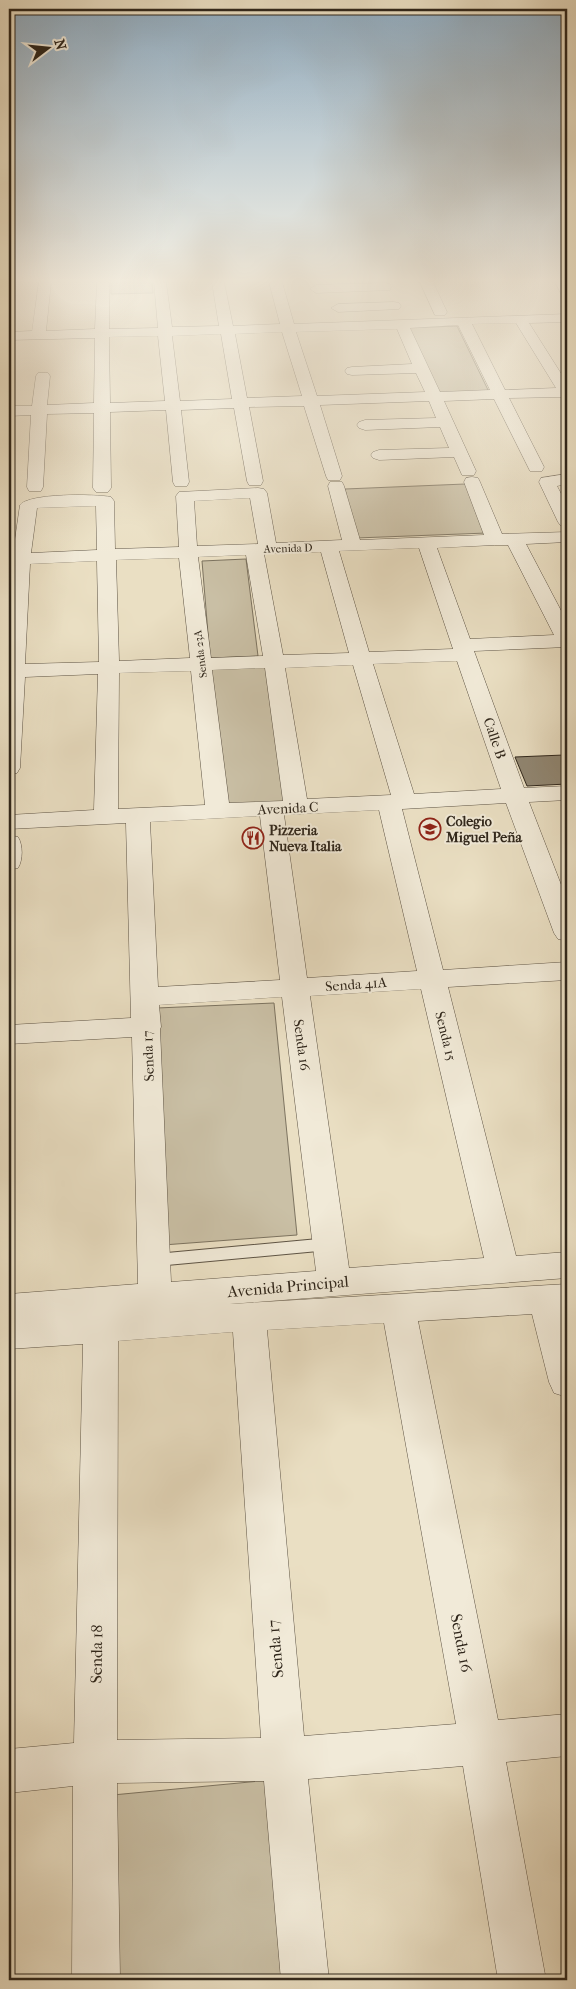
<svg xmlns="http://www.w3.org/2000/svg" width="576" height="1989" font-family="'IM FELL French Canon',serif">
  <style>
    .green { fill: #cac0a6; stroke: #7c7360 }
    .building { fill: #908672; stroke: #2f261b }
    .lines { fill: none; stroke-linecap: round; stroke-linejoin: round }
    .service-casing { stroke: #5e5445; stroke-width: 2 }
    .minor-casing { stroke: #5e5445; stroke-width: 1 }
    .service { fill: #f1ead8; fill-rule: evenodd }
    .minor { fill: #f1ead8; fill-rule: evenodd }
    .labels { text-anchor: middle; stroke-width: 4; stroke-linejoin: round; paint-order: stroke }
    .far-street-label { font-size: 11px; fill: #2f261b; stroke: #f1ead8 }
    .street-label { font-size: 14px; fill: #2f261b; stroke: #f1ead8 }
    .poi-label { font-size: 14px; font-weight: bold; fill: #2f261b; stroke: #f1ead8; text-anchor: start }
    .near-street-label { font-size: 16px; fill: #2f261b; stroke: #f1ead8 }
  </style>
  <rect width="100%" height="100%" fill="#eadfc3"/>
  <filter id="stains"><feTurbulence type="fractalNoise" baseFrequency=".004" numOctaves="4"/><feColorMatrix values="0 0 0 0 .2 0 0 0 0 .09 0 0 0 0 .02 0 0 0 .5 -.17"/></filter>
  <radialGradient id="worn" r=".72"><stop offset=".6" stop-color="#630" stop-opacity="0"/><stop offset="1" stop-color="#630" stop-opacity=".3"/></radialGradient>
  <g class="green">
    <polygon points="111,282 152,282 153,293 111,294"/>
    <polygon points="457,326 489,392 437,394 407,328"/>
    <polygon points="465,484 487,533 356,538 345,489"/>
    <polygon points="246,559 258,656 210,658 202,561"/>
    <polygon points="267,667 284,802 224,805 211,669"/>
    <polygon points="274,1003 297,1235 163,1245 157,1008"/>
    <polygon points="271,1780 288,1980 103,1980 102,1796"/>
  </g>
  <polygon class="building" points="564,755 567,767 567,784 527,786 515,757"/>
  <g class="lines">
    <g class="service-casing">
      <polygon id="service" points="329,1238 335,1240 337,1244 335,1248 329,1250 156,1266 150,1265 148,1260 150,1255 156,1254"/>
    </g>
    <g class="minor-casing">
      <g id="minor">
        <path d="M39,282H51L46,331L95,329L97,282H109V329L158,328L154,282H166L172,327L219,326L212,282H224L233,326L280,324L269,282H282L294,324L567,314V322L529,323L567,383V398L561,397L509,398L544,467L542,471H530L494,399L444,401L476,471L474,475H462L454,457L379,460L373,458L371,455L373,452L379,450L449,448L440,427L365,430L359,428L357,425L359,422L365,420L436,418L429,401L320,405L342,476L340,480H328L326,476L304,406L249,407L263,481L261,485H249L247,481L234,408L181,410L189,482L187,486H175L173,482L166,410L110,412L111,488L108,492H96L93,488L94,413L47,414L43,487L41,491H29L27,487L31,415L9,416V406H32L36,376L38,373H48L50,376L47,405L94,403L95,338L9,340V332L32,331ZM516,323L556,388L505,390L472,324ZM458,325L490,390L440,392L410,328ZM397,329L412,364L352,367L347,368L345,371L347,374L352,375L416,373L425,392L317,396L296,332ZM282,332L302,396L247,398L235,334ZM221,334L232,399L180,401L172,336ZM158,336L165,401L110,403L109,337Z"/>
        <polygon points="420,282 433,282 447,312 445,315 435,315"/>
        <polygon points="555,282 567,282 567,296 562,295"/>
        <polygon points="385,283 390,284 391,287 390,290 316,293 310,289 316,285"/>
        <polygon points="394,302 399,303 401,306 399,309 338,312 331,308 338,304"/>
        <polygon points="567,474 567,484 557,486 567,505 567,527 561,526 558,522 539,482 541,478"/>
        <path d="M472,477L478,478L480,482L502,534L567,532V542L526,544L567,622V647L474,651L524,788L567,786V800L529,802L567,900V941L558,939L554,933L506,803L402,809L443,970L567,962V980L448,987L516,1256L567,1252V1278L230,1304L567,1284V1312H565L567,1318V1397L554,1393L549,1382L532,1314L418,1321L498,1720L567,1714V1756L506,1762L546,1980H498L463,1766L308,1779L329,1980H281L264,1781L117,1783L120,1980H72L73,1786L9,1793V1749L74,1743L83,1344L9,1349V1294L138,1284L132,1037L9,1044V1025L131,1018L126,823L9,829V815L94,810L98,674L25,677L20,768L17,773L9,775V603L11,564H9V554L13,553L20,505C29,493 96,494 111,497L114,501L115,549L179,547L176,496L179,492L258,488L264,489L267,493L276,543L342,540L328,486L330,482H342L344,486L360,540L484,535L464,482L466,478ZM250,498L258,544L197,546L194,501ZM96,506L97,550L31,553L37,508ZM495,545H508L554,635L470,639L437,548ZM419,548L453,649L369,652L339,551ZM321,552L349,653L283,655L264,554ZM246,555L263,656L211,658L198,557ZM179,558L190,658L119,661L116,560ZM97,561L99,662L25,664L30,564ZM457,661L501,789L414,794L373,664ZM353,665L391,795L307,799L285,668ZM265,668L283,801L229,803L212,670ZM191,671L205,805L118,809L119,673ZM379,810L417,971L307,978L284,815ZM260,816L280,980L158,987L150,822ZM421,989L484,1258L349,1268L310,996ZM282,997L316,1271L171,1282L160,1029L161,1027L159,1005ZM384,1323L456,1724L304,1736L267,1330ZM233,1332L261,1738L117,1740L118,1341Z"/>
        <path d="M9,835L18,837C23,845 23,860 18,868L9,870Z"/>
      </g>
    </g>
    <use href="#service" class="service"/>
    <use href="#minor" class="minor"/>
  </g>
  <linearGradient id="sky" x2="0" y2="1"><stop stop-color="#8facc2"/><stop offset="0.5" stop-color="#f6f1e4"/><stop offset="1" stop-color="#f6f1e4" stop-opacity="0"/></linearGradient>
  <rect width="576" height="561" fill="url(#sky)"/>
  <defs>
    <g id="school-ring" transform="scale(1.125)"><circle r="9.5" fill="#f1ead8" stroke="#8f2418" stroke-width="1.5"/><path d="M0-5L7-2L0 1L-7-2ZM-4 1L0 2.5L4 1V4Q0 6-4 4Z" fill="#8f2418"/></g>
    <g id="restaurant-ring" transform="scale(1.125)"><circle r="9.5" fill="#f1ead8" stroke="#8f2418" stroke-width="1.5"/><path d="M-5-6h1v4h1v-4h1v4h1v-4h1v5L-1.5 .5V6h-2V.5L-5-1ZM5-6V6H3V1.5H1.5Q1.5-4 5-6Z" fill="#8f2418"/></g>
  </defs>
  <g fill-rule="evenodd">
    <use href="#school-ring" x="430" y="829"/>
    <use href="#restaurant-ring" x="253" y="838"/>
  </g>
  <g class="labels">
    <g class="far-street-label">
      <text transform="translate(288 548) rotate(-2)" y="4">Avenida D</text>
      <text transform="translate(200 654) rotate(-97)" y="4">Senda 23A</text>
    </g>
    <g class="street-label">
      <text transform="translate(495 738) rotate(71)" y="5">Calle B</text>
      <text transform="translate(288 808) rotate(-3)" y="5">Avenida C</text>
      <text transform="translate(356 984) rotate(-4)" y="5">Senda 41A</text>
      <text transform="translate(446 1036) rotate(76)" y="5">Senda 15</text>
      <text transform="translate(302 1045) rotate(82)" y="5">Senda 16</text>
      <text transform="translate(148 1056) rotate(-92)" y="5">Senda 17</text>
    </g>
    <g class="poi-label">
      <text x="446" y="826">Colegio<tspan x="446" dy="16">Miguel Peña</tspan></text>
      <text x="269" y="835">Pizzeria<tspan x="269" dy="16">Nueva Italia</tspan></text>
    </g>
    <g class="near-street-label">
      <text transform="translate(288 1286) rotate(-5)" y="6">Avenida Principal</text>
      <text transform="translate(462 1643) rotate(79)" y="6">Senda 16</text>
      <text transform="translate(275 1649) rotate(-95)" y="6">Senda 17</text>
      <text transform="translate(96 1654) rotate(-89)" y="6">Senda 18</text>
    </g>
  </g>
  <rect width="576" height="1989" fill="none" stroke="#eadfc3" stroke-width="30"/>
  <rect x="10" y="10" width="556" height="1969" fill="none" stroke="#2f261b" stroke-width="2.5"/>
  <rect x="15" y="15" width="546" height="1959" fill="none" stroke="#2f261b"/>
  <g transform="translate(48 48) rotate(74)" stroke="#f1ead8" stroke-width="4" paint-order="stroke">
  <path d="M0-4L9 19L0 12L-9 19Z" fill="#2f261b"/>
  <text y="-8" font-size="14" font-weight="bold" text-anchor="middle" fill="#2f261b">N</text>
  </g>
  <rect width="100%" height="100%" filter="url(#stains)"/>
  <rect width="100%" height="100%" fill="url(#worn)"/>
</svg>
